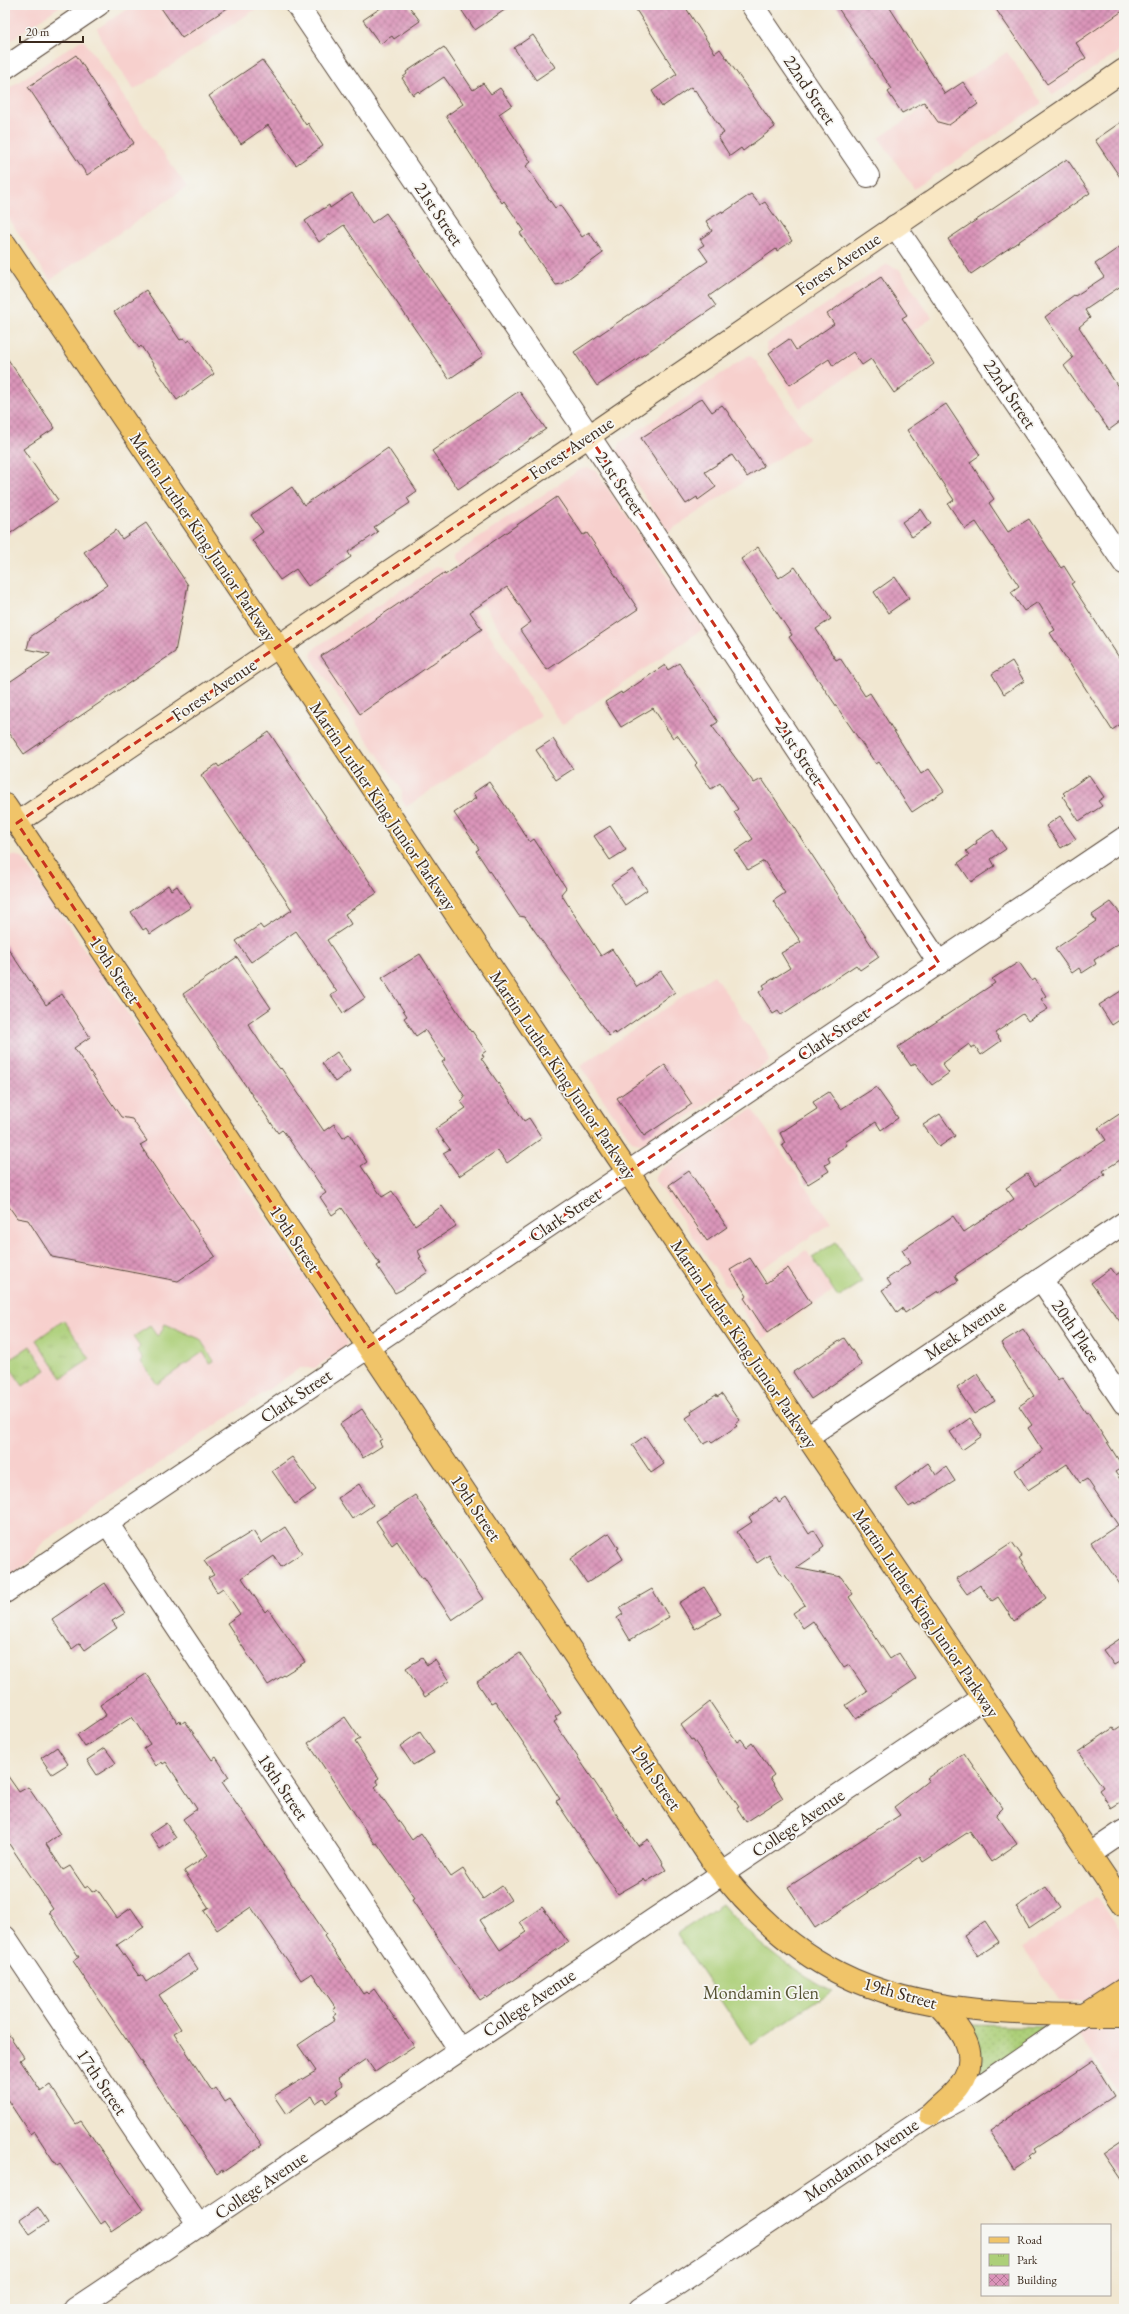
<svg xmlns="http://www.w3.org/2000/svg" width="1129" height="2314" font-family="'EB Garamond',serif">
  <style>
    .built { fill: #f7d0cd }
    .grass { fill: url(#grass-dots); stroke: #747c4b }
    .park { fill: url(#park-tufts); stroke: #747c4b }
    .garden { fill: #accf78; stroke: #747c4b }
    .building { fill: url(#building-cross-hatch) }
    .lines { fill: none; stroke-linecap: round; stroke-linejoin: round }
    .minor-casing { stroke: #564639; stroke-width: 24 }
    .secondary-casing { stroke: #564639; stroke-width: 24 }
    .primary-casing { stroke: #564639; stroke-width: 24 }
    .minor { stroke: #fff; stroke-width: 22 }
    .secondary { stroke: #f9e7c3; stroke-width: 22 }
    .primary { stroke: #f0c469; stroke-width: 22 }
    .marked { fill: none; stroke: #c8321e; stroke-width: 3; stroke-dasharray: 8 5; stroke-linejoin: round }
    .labels { text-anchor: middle; stroke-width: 3.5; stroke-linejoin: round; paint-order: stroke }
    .street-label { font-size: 18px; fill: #3b2a1e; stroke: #f6f6f2 }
    .park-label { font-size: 18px; fill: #575334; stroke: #f6f6f2 }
  </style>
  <defs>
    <pattern id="grass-dots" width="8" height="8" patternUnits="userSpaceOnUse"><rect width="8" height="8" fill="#accf78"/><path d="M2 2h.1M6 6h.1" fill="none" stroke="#95b267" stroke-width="1.8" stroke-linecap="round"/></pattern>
    <pattern id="park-tufts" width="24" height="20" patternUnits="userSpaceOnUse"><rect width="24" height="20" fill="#accf78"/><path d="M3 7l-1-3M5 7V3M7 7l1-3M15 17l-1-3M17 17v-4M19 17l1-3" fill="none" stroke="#95b267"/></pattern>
    <pattern id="building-cross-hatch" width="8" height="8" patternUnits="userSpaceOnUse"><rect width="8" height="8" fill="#da94b9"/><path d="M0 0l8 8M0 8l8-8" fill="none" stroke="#b27996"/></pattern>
  </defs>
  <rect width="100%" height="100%" fill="#f6f6f2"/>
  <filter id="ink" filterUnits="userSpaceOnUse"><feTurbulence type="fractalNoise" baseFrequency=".025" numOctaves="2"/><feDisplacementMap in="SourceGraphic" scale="8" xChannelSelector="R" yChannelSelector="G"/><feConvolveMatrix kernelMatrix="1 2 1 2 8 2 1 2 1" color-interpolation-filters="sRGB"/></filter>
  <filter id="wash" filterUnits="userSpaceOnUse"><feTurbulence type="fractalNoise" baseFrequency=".012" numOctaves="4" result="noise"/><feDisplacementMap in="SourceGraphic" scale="16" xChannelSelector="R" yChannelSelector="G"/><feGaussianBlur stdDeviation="0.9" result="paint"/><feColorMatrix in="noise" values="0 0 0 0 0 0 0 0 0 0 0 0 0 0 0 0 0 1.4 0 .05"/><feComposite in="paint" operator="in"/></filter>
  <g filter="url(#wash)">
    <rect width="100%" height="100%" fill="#f1e7d1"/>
    <g class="built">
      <polygon points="5,5 60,5 60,6 5,44"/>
      <polygon points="133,5 262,5 134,90 106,48 98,31 98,28"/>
      <polygon points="991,5 1124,5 1124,48 1053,95"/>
      <polygon points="81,40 85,42 187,187 50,280 5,213 5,91"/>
      <polygon points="1007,52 1042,103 914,189 879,138"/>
      <polygon points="887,264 899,269 932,318 800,408 770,361 766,344"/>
      <polygon points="749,355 756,361 809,438 668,532 620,459 617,454 620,443"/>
      <polygon points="589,468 596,471 703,629 562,725 453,558 454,555 581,469"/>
      <polygon points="435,567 440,567 453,582 482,622 541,716 406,807 402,800 402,790 314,662 311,655 315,648"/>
      <polygon points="12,855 21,857 24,860 345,1336 347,1344 343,1349 315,1368 300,1368 45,1541 30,1562 5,1579 5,859"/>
      <polygon points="714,975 768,1054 769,1062 650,1142 643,1144 632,1141 580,1066"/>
      <polygon points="752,1109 831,1223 738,1285 731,1287 727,1287 655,1179 660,1170"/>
      <polygon points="806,1250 833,1291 762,1339 736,1300 752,1287"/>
      <polygon points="1097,1897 1124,1936 1124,1980 1088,2001 1059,2001 1023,1948"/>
      <polygon points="1084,2028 1124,2029 1124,2102 1076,2031"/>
    </g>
    <polygon class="grass" points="968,2025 1051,2027 968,2086"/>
    <g class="park">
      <polygon points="64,1320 90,1359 62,1378 36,1340"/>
      <polygon points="30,1346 46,1370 23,1386 6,1362"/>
    </g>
    <g class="garden">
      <polygon points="836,1242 862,1282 838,1297 812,1257"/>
      <polygon points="165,1324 200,1339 214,1361 210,1363 203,1352 157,1384 141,1362 143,1360 137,1350 140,1347 133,1337 150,1326 157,1336 161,1332"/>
      <path d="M722,1904C753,1942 788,1969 832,1991L751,2045L677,1934Z"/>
    </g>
    <g id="blocks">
      <g class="building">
        <polygon points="159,5 232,5 182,38"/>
        <polygon points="385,5 408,5 420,21 394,39 392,36 380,44 363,20"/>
        <polygon points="458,5 512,5 475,30"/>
        <polygon points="633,5 684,5 715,53 720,49 775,127 743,151 741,148 730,156 718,137 724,133 695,90 694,91 691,87 662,107 652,91 677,74"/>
        <polygon points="836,5 888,5 945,94 963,82 978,104 949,125 938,122 924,102 902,113 888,92 892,89"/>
        <polygon points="993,5 1124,5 1124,10 1076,43 1086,58 1047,84"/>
        <polygon points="533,35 555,67 536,80 514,48"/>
        <polygon points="444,47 473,90 483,83 491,94 500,88 512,105 499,114 531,162 526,166 555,208 560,205 582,237 589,232 603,253 561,284 556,285 541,264 520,233 524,230 504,201 502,203 446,116 463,104 444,77 420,93 418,91 413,95 402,78 407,74 406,72"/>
        <polygon points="76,55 134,143 87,175 28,87"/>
        <polygon points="262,60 285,91 284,92 306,125 308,123 323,146 296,165 268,125 241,144 209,96"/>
        <polygon points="1124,120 1124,183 1095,140"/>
        <polygon points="1067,159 1090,193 971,274 948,239"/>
        <polygon points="352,193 372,223 386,213 483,356 449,379 344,225 319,242 305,221 329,205 330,208"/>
        <polygon points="751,194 760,205 765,202 792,241 777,251 776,249 709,296 716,306 597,386 574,352 708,261 699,248 704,245 700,239 712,231 706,221 722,211 723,213"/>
        <polygon points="1124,244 1124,284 1085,310 1090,318 1079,327 1124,396 1124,419 1109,430 1064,366 1073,358 1045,317 1074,295 1075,296 1104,277 1095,264"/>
        <polygon points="881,277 907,315 902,318 934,364 894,393 871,359 862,365 853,352 833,366 829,359 790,385 769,353 789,339 796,350 834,324 827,314"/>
        <polygon points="146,290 180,340 184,338 187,342 190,340 214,374 177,400 141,346 139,348 114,312"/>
        <polygon points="5,355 55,428 23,449 58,500 5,537"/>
        <polygon points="519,391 546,429 458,489 432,451"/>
        <polygon points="702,398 712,412 722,405 727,411 764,466 747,477 732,455 705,472 716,487 698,500 697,497 686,504 641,438"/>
        <polygon points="946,404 980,455 970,462 994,499 989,503 1008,532 1029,519 1061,568 1064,566 1074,582 1071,584 1124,665 1124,722 1112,730 1050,633 1055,630 1038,602 1024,611 1011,592 1019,586 976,522 965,529 948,504 954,500 907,430"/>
        <polygon points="388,448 417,491 407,498 410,503 374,527 378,532 348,552 351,557 308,586 296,569 280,580 252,540 263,532 251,515 292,487 304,505"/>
        <polygon points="557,497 583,535 587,533 638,609 547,670 520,630 531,622 507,587 470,612 482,629 360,714 321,656 444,573 445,575"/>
        <polygon points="921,509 931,524 912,537 902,522"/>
        <polygon points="146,523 188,585 175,652 24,754 5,727 5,685 51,654 27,649 30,637 107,585 84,552 116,530 122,539"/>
        <polygon points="758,547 779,578 795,567 831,619 816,629 836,660 840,658 865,696 870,693 921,774 929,769 944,791 912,812 879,762 876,764 789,637 792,635 741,559"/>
        <polygon points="895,577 909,598 888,613 874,592"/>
        <polygon points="1012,661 1024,681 1004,694 992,674"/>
        <polygon points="679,663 718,722 712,726 754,783 762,779 879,957 860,970 856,965 781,1015 778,1011 773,1014 759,992 765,988 763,985 790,968 781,953 801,942 773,901 785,893 764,861 748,870 735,851 753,839 734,812 738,809 720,783 711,789 695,765 697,763 677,735 673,738 653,708 621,727 605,702 621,692 622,694 665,665 668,670"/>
        <polygon points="269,732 377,893 345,914 351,924 327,940 365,998 343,1013 331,995 337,992 296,931 251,962 236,941 260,925 263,929 292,910 201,775 217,764 219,767"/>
        <polygon points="553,739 573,769 556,780 536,750"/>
        <polygon points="1089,775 1104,797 1098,801 1102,806 1079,821 1063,797 1065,795 1063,793"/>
        <polygon points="489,782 530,842 534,839 566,888 561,894 601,956 612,949 637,987 661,971 675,992 616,1034 614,1032 609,1036 525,917 519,916 476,851 479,849 454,813 476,798 473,793"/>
        <polygon points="1060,816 1076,839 1061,848 1046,826"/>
        <polygon points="610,826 626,850 610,860 594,836"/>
        <polygon points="993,830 1006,849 991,859 995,866 971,882 958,863 969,855 966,851 977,843 976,841"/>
        <polygon points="633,869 647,890 625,905 611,884"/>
        <polygon points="168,885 171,890 177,886 191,907 150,934 146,928 143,930 131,912"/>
        <polygon points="1111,902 1124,918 1124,940 1094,960 1096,964 1082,973 1079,968 1072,973 1055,949 1096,921 1092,915"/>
        <polygon points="5,944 46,1005 62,994 90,1037 74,1048 121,1117 132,1119 147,1141 140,1145 215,1256 178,1281 52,1257 28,1220 17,1218 5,1201"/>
        <polygon points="420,954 471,1032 472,1031 486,1051 482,1054 484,1057 481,1058 524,1121 529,1118 542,1138 507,1163 498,1150 459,1176 443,1153 450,1149 435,1129 466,1108 461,1102 465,1097 442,1062 445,1060 425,1030 416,1036 404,1018 407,1016 382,978"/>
        <polygon points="237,957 271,1008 248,1024 266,1051 280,1069 281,1068 324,1131 334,1124 343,1138 349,1134 367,1162 361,1166 382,1197 392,1191 415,1225 442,1206 456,1226 418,1251 421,1257 419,1258 428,1272 401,1290 395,1293 377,1266 380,1264 342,1208 332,1215 320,1197 326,1193 284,1132 282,1130 278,1133 183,994"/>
        <polygon points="1019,962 1032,981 1035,979 1046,996 1041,999 1048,1009 1028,1021 1023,1014 995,1033 1001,1041 981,1055 975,1046 971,1048 969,1044 942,1064 949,1073 932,1085 915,1063 911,1066 898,1047 995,983 992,979"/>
        <polygon points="1124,989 1124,1017 1112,1025 1099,1005"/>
        <polygon points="337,1052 350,1071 335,1082 322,1063"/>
        <polygon points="665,1065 692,1104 644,1136 617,1098"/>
        <polygon points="876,1087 898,1118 881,1130 876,1122 845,1142 847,1145 828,1158 830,1162 825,1165 829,1171 808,1184 782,1145 785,1143 780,1133 817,1109 813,1102 829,1092 841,1109"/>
        <polygon points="1124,1111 1124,1167 1120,1160 1103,1171 1105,1174 955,1275 958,1281 939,1293 938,1291 905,1313 902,1308 897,1312 882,1290 891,1285 887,1279 910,1263 902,1250 953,1216 964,1232 1014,1199 1006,1188 1027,1174 1035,1186 1106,1140 1098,1128"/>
        <polygon points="940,1114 955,1136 939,1147 923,1125"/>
        <polygon points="689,1171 727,1227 707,1241 669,1185"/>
        <polygon points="750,1258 766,1283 788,1268 811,1303 767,1333 744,1298 747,1296 730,1270"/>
        <polygon points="1111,1268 1116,1275 1124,1269 1124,1327 1091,1283"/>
        <polygon points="1023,1329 1058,1380 1062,1377 1086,1413 1088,1412 1123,1467 1115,1472 1124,1485 1124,1590 1091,1543 1118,1525 1087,1479 1080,1483 1067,1464 1028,1490 1015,1470 1043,1451 1028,1428 1032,1425 1019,1406 1034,1396 1001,1343"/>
        <polygon points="844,1338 862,1365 811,1399 793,1372"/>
        <polygon points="977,1374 995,1401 974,1414 957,1388"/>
        <polygon points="722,1394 740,1420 735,1424 737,1426 712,1443 710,1441 704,1444 686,1418 692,1414 691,1411 716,1395 717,1397"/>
        <polygon points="362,1409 382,1439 379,1441 382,1446 363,1458 340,1424"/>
        <polygon points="970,1418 982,1436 962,1450 950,1432"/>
        <polygon points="645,1436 664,1464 651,1473 632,1445"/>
        <polygon points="292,1457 316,1490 295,1504 272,1471"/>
        <polygon points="928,1463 936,1475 946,1467 955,1481 915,1506 914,1504 909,1507 895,1488"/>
        <polygon points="359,1484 373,1505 352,1519 338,1498"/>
        <polygon points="415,1495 483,1599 452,1620 424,1578 422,1579 397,1541 392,1545 376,1521"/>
        <polygon points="776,1498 779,1503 786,1498 809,1534 814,1530 824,1546 820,1549 821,1551 796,1568 841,1577 853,1594 849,1597 890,1659 899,1653 916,1679 856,1719 846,1705 867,1691 849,1665 844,1668 813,1621 803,1628 793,1613 805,1605 785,1575 783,1577 769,1555 757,1563 737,1532 752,1522 749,1517"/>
        <polygon points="285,1527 302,1553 281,1567 274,1556 242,1578 265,1612 268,1609 305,1662 268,1685 227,1623 240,1614 223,1588 217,1592 208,1578 214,1575 204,1561 253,1531 261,1543"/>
        <polygon points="606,1534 607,1535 610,1534 619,1548 617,1549 623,1559 587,1583 570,1559"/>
        <polygon points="1012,1542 1022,1556 1019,1558 1046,1598 1014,1621 998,1597 992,1601 980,1585 967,1594 956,1579"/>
        <polygon points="105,1583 125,1613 112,1621 117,1628 85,1650 80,1643 72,1649 52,1619"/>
        <polygon points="704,1587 721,1614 695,1629 679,1603"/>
        <polygon points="652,1589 669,1617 630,1640 617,1618 623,1614 619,1608"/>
        <polygon points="1124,1636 1124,1659 1114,1665 1103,1650"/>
        <polygon points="520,1653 561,1713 555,1717 557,1720 554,1722 621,1821 638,1846 648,1839 663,1863 662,1864 666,1870 646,1882 644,1879 618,1894 556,1801 560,1799 532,1756 495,1701 491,1703 477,1682"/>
        <polygon points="422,1658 427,1665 435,1660 449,1681 425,1697 406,1668"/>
        <polygon points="146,1674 178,1723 180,1721 181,1724 185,1721 212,1760 216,1757 229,1777 222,1782 326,1934 324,1936 363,1994 366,1992 368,1994 374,1989 414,2046 375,2072 366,2059 338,2078 343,2085 336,2090 339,2094 326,2103 323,2098 316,2103 312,2096 286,2114 274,2096 316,2071 298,2045 335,2020 333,2016 336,2014 333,2010 336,2008 312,1973 301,1980 251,1907 217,1930 204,1911 209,1908 184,1871 208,1855 183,1819 197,1809 166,1762 163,1764 162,1762 156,1766 144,1748 150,1744 132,1717 85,1747 77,1735 106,1715 100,1705"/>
        <polygon points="710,1702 737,1742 741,1739 747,1747 752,1743 774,1775 770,1778 783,1798 746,1822 737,1808 739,1807 693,1739 691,1740 681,1725"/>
        <polygon points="345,1717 360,1739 355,1742 379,1778 376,1780 379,1784 375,1787 412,1840 421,1833 451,1877 463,1869 483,1899 502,1886 511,1900 480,1920 500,1950 527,1932 520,1922 542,1907 568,1942 487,1998 486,1996 480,2000 412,1900 415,1898 377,1843 375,1844 361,1823 308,1743"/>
        <polygon points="1124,1725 1124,1800 1111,1808 1099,1790 1103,1787 1078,1752 1113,1728 1115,1731"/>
        <polygon points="420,1732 434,1753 413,1765 400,1746"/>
        <polygon points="57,1747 68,1764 52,1774 41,1758"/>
        <polygon points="105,1748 116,1763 97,1775 87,1760"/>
        <polygon points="964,1753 1002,1808 996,1814 1017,1844 991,1862 970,1831 923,1862 920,1857 815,1928 788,1887 900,1815 894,1807 919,1788 929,1780 927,1778"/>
        <polygon points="5,1772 19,1792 28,1787 60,1834 46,1844 63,1870 70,1866 85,1888 88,1886 92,1892 97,1889 117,1918 131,1908 144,1927 117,1945 139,1976 141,1974 146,1982 188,1954 198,1969 159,1995 181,2029 174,2033 212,2091 216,2088 225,2102 230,2099 262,2145 223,2172 222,2170 217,2174 73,1961 79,1957 49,1912 53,1909 5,1838"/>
        <polygon points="166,1823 176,1838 160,1849 150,1834"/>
        <polygon points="1046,1887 1060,1907 1029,1928 1016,1907"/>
        <polygon points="985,1921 999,1942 978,1956 964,1935"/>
        <polygon points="5,2029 24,2057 20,2060 41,2091 50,2085 76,2124 81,2121 143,2210 112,2231 105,2221 101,2224 60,2164 57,2166 34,2131 30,2134 5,2096"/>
        <polygon points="1092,2061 1114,2096 1034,2149 1036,2152 1029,2157 1031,2159 1015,2170 989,2131"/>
        <polygon points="1124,2139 1124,2184 1103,2153"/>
        <polygon points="38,2207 48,2222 30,2234 20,2220"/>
      </g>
    </g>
  </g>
  <g filter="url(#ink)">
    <use href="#blocks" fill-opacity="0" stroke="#564639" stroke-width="1"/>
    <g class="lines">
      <g class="minor-casing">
        <g id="minor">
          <polyline points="297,5 589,436 939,963"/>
          <polyline points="752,5 868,176"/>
          <polyline points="5,68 98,5"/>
          <polyline points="895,226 1124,563"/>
          <polyline points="1041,1279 1124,1403"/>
          <polyline points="807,1437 1124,1223"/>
          <polyline points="107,1523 460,2050"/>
          <polyline points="5,1592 1124,838"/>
          <polyline points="1090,1854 1124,1831"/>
          <polyline points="5,1937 199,2226"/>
          <polyline points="75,2309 983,1698"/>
          <polyline points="640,2309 930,2115 972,2092 1084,2015"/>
        </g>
      </g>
      <g class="secondary-casing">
        <polyline id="secondary" points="17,823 589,436 1124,70"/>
      </g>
      <g class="primary-casing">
        <g id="primary">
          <polyline points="5,244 278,647 617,1156 1124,1905"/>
          <path d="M5,805L711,1859C745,1905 787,1947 839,1973C923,2016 1031,2015 1124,2015"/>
          <polyline points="1084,2015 1124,1989"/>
          <path d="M930,2115C939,2105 953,2096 960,2085C983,2052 960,2029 938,2005"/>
        </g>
      </g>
      <use href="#minor" class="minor"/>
      <use href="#secondary" class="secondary"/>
      <use href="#primary" class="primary"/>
    </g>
  </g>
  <path class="marked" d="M589,436L939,963L368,1347L17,823Z"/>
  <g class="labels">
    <g class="street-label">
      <text transform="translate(810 90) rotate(56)" y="6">22nd Street</text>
      <text transform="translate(439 214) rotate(56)" y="6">21st Street</text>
      <text transform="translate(838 264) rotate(-34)" y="6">Forest Avenue</text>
      <text transform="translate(1010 394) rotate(56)" y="6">22nd Street</text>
      <text transform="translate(571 448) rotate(-34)" y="6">Forest Avenue</text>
      <text transform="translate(620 483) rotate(56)" y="6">21st Street</text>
      <text transform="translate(203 537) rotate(56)" y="6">Martin Luther King Junior Parkway</text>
      <text transform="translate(214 690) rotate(-34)" y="6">Forest Avenue</text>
      <text transform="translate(800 753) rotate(56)" y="6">21st Street</text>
      <text transform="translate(383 806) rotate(56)" y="6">Martin Luther King Junior Parkway</text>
      <text transform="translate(115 970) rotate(56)" y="6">19th Street</text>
      <text transform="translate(833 1034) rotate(-34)" y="6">Clark Street</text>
      <text transform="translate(563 1075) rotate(56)" y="6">Martin Luther King Junior Parkway</text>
      <text transform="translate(565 1215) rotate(-34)" y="6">Clark Street</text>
      <text transform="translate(295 1239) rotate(56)" y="6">19th Street</text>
      <text transform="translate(965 1330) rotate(-34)" y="6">Meek Avenue</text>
      <text transform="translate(1076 1331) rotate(56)" y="6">20th Place</text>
      <text transform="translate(744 1344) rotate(56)" y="6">Martin Luther King Junior Parkway</text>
      <text transform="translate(296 1396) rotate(-34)" y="6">Clark Street</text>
      <text transform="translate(476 1508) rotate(56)" y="6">19th Street</text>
      <text transform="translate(926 1613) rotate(56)" y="6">Martin Luther King Junior Parkway</text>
      <text transform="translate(656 1777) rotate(56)" y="6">19th Street</text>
      <text transform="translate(283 1787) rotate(56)" y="6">18th Street</text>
      <text transform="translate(798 1823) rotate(-34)" y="6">College Avenue</text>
      <text transform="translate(900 1993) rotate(16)" y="6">19th Street</text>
      <text transform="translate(529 2003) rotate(-34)" y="6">College Avenue</text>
      <text transform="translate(102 2082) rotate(56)" y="6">17th Street</text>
      <text transform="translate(861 2160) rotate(-34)" y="6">Mondamin Avenue</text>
      <text transform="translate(261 2185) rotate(-34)" y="6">College Avenue</text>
    </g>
    <g class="park-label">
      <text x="761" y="1999">Mondamin Glen</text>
    </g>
  </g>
  <rect width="1129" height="2314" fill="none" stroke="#f6f6f2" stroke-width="20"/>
  <rect x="981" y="2224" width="130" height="72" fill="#f6f6f2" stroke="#aba49d"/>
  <rect x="989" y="2237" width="20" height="6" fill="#f0c469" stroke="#aba49d"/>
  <text x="1017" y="2244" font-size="12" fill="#3b2a1e">Road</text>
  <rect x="989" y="2254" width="20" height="12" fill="url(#park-tufts)" stroke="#aba49d"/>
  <text x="1017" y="2264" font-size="12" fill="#3b2a1e">Park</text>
  <rect x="989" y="2274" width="20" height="12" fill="url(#building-cross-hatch)" stroke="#aba49d"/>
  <text x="1017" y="2284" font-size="12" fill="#3b2a1e">Building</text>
  <path d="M20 36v6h63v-6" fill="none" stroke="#3b2a1e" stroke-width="2"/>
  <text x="26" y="36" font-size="12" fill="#3b2a1e" stroke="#f6f6f2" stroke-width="3" paint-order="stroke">20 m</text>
</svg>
